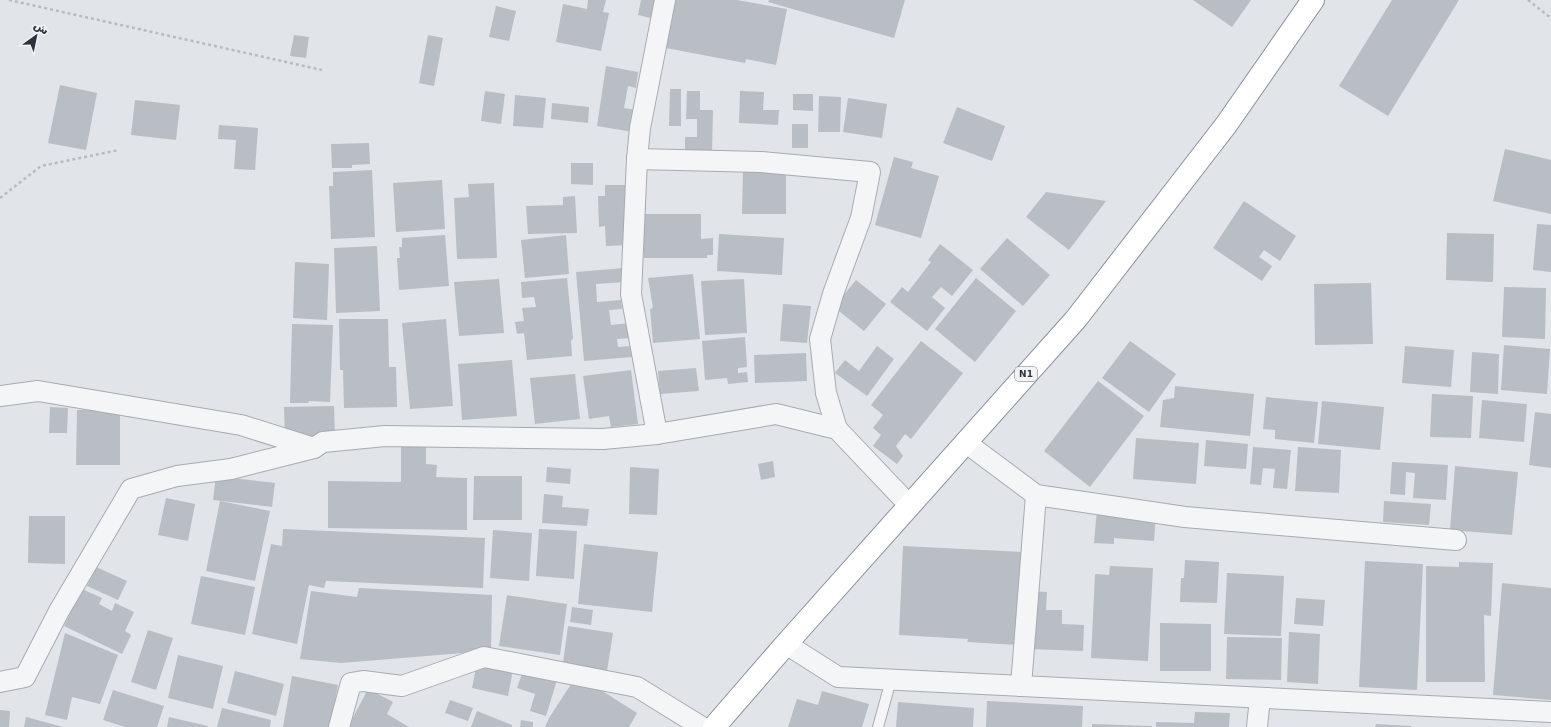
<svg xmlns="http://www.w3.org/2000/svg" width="1551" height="727" font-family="'DejaVu Sans','Noto Naskh Arabic',sans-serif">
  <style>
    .building { fill: #b9bec4 }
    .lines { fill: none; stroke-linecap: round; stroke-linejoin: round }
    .service-casing { stroke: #a7abb2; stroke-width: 12 }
    .minor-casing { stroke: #a7abb2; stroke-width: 22 }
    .trunk-casing { stroke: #8a929d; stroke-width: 24 }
    .path { stroke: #b8bbc0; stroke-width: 2.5; stroke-dasharray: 3 3; stroke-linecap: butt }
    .service { stroke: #f4f5f7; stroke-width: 10 }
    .minor { stroke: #f4f5f7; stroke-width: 20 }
    .trunk { stroke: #fff; stroke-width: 22 }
    .labels { text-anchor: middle; stroke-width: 3; stroke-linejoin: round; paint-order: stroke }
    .shield { fill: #f1f3f6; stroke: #676d75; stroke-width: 1 }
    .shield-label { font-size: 9px; font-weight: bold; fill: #2c333e }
  </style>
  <rect width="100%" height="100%" fill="#e1e4e8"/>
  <g class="building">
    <polygon points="588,0 606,0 603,12 609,13 601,51 556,42 563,4 587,9"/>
    <polygon points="641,0 660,0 655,19 638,15"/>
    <polygon points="675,0 737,0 787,9 776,65 746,59 745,63 666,48"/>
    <polygon points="769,0 905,0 894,38 768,2"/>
    <polygon points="1193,0 1251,0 1232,27"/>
    <polygon points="1392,0 1459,0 1388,116 1339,86"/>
    <polygon points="496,6 516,11 509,41 489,37"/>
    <polygon points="294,35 309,37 306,58 290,56"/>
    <polygon points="428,35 443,38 434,86 419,83"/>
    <polygon points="606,66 638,72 636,88 628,86 624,108 636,110 633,132 597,126"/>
    <polygon points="60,85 97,93 86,150 48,143"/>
    <polygon points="670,89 681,89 681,126 669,126"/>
    <polygon points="485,91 505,94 501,124 481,121"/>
    <polygon points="687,91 700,91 700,110 713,110 712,151 685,151 685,137 697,137 697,119 686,119"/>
    <polygon points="740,91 764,92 763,110 779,110 778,125 739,123"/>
    <polygon points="793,94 813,94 813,111 793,110"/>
    <polygon points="515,95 546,98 543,128 513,126"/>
    <polygon points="819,96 841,97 840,132 818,132"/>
    <polygon points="848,98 887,104 882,138 843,132"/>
    <polygon points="135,100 180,105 176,140 131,135"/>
    <polygon points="552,103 589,107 588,123 551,119"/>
    <polygon points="957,107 1005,126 992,161 943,143"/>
    <rect x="792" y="124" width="16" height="24"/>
    <polygon points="219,125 258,128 255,170 234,169 236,140 218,139"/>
    <polygon points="369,143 370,164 352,165 352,168 332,168 331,144"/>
    <polygon points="1505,149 1551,160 1551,214 1493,201"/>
    <polygon points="894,157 913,162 911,168 939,176 921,238 875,225"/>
    <polygon points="571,163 593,163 593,185 571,184"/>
    <polygon points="372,170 375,237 331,239 329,186 333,186 333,172"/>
    <polygon points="743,172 786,172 786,214 742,214"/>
    <polygon points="442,180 445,229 396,232 393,183"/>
    <polygon points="494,183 497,258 457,259 454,198 469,197 468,184"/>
    <polygon points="605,185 630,185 630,245 606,246 605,226 599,227 598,196 605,196"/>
    <polygon points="1046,192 1106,201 1069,250 1026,217"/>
    <polygon points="575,196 577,233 528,234 526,206 563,205 563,197"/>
    <polygon points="1244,201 1296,236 1280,261 1264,250 1259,257 1272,266 1262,281 1213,248"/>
    <polygon points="644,214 701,214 701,239 713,238 713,255 707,255 707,258 644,258"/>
    <polygon points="1537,224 1551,225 1551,272 1533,270"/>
    <polygon points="1447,233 1494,234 1493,282 1446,280"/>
    <polygon points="719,234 784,238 782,275 717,271"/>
    <polygon points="445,235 449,286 399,290 397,258 400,258 399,247 402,247 402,238"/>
    <polygon points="566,235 569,274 525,278 521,240"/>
    <polygon points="1007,238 1050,275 1023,306 980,269"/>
    <polygon points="940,244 973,270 952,296 941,287 932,297 945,308 927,331 890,302 902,287 908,292 931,262 928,260"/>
    <polygon points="377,246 380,311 336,313 334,248"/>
    <polygon points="295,262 329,264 327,320 293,318"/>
    <polygon points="624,268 625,282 596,284 597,302 621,300 622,309 609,310 611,325 630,323 631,338 617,339 618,347 631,346 632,357 584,361 576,272"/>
    <polygon points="693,274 700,339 653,343 650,309 653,308 648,278"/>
    <polygon points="567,278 573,338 571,341 572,356 527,360 524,333 517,334 515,322 524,321 522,308 536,307 534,297 522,298 521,282"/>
    <polygon points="976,278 1016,311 975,362 935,329"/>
    <polygon points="499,279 504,333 459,336 454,282"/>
    <polygon points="744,279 747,333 705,335 701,281"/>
    <polygon points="856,280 886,304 864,331 834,307"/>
    <polygon points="1371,283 1373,344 1315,345 1314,284"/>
    <polygon points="1504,287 1546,288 1545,339 1502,337"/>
    <polygon points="783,304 811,306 807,343 780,341"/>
    <polygon points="339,319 388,319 389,367 396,367 397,407 344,408 343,370 340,370"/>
    <polygon points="446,319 453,406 410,409 402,323"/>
    <polygon points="292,324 333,325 330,402 309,401 308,403 290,403"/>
    <polygon points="745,337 747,367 738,368 738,373 747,372 748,382 728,384 727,378 705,380 702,341"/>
    <polygon points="921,341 963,373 911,439 905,434 896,446 903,456 897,464 873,446 881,435 873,428 883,415 871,405"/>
    <polygon points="1130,341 1176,374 1149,412 1102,378"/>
    <polygon points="1504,345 1550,349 1547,394 1501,390"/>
    <polygon points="877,346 894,359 867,396 835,373 845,360 859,371"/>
    <polygon points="1405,346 1454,350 1451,387 1402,383"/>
    <polygon points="1472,352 1499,354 1498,394 1470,392"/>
    <polygon points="806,353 807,381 755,383 754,355"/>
    <polygon points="512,360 517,416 462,420 458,364"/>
    <polygon points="696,368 699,391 660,394 658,371"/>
    <polygon points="631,370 638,424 611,427 609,416 589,419 583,376"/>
    <polygon points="575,374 580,419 535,424 530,378"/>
    <polygon points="1098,381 1144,416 1090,487 1044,451"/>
    <polygon points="1175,386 1254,394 1250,436 1160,427 1163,400 1174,398"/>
    <polygon points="1432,394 1473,396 1471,438 1430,437"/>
    <polygon points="1266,397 1318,402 1314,443 1275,439 1275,430 1263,429"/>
    <polygon points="1482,400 1527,404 1524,442 1479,438"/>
    <polygon points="1322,401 1384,407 1380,450 1318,444"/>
    <polygon points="334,406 335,437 285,438 284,407"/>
    <polygon points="50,407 68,408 67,433 49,433"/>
    <polygon points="77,410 120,410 120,465 76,465"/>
    <polygon points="1535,412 1551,414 1551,468 1529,465"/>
    <polygon points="1136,438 1199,443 1196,484 1133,479"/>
    <polygon points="1206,440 1248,444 1246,469 1204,466"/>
    <polygon points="401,444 426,445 426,464 437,465 436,477 467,478 467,530 328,528 328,481 401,482"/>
    <polygon points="1253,447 1291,450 1287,489 1273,488 1275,469 1263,468 1261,485 1250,484"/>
    <polygon points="1298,447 1341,450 1339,493 1295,491"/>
    <polygon points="773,461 775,477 761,480 758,464"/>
    <polygon points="1392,462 1448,465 1446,500 1413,498 1415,473 1406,472 1405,495 1390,494"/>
    <polygon points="1455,466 1518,472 1512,535 1450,530"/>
    <polygon points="547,467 571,469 570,484 546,482"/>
    <polygon points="630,467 659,469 657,515 629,514"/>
    <polygon points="216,476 275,483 272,507 213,500"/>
    <polygon points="474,476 522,476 522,520 473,520"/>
    <polygon points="544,494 563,496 562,507 589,509 587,526 542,523"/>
    <polygon points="166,498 195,504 188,541 158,535"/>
    <polygon points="220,501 270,511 255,581 206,571"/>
    <polygon points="1384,501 1431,504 1429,525 1383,522"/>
    <polygon points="1097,509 1156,514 1154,541 1114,538 1114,544 1094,543"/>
    <polygon points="29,516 65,516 65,564 28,563"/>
    <polygon points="283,529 485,538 483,588 326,581 324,588 309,585 297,644 252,634 271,544 282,546"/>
    <polygon points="539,529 577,531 574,579 536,576"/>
    <polygon points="493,530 532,533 529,581 490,578"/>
    <polygon points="584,544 658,552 652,612 578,604"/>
    <polygon points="903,546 1021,552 1018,618 1018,645 967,642 968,639 899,635"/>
    <polygon points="1185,560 1219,562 1217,603 1180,602 1181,578 1184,578"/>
    <polygon points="1365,561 1423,564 1417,690 1359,687"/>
    <polygon points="1459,562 1493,563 1491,616 1484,615 1485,682 1426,682 1426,566 1459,567"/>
    <polygon points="1110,566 1153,568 1148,661 1091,658 1095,574 1109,575"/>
    <polygon points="96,567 127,581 118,600 87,586"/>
    <polygon points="1227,573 1284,576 1281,636 1224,634"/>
    <polygon points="201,576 255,587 245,635 191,624"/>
    <polygon points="1502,583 1551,588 1551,700 1493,695"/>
    <polygon points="359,588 492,595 491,653 475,652 341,663 300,659 311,591 357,597"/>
    <polygon points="82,589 102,598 99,604 112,611 115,603 134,612 125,631 131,635 122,654 64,626"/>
    <polygon points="1031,591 1047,592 1046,610 1062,610 1062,624 1084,625 1083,651 1030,649"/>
    <polygon points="507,595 567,604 560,655 499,646"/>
    <polygon points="1296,598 1325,600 1323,626 1294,624"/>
    <polygon points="572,607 593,610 591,625 570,622"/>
    <polygon points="1160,623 1211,624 1211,671 1160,671"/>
    <polygon points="568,626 613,633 607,671 563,663"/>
    <polygon points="148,630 173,638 156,690 131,682"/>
    <polygon points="1289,632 1320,634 1318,684 1287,682"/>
    <polygon points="65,633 118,655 100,704 72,697 67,720 45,715"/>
    <polygon points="1227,637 1282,638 1281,680 1226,679"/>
    <polygon points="178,655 223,666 213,709 168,698"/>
    <polygon points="477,663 513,670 508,696 472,688"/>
    <polygon points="524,668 557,680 546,716 530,711 535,694 517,688"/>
    <polygon points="235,671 284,684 276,716 227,703"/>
    <polygon points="577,675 637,713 629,727 545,727 549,718"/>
    <polygon points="292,676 338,685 330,727 283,727"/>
    <polygon points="368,689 393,702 387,714 409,727 348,727"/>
    <polygon points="113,690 164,706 157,727 125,727 103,720"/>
    <polygon points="822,691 869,704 862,727 788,727 797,699 818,705"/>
    <polygon points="450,700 473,708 468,721 445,713"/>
    <polygon points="987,701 1083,706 1082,727 986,727"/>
    <polygon points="898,702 974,708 973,727 896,727"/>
    <polygon points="222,708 271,720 270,727 217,727"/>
    <polygon points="0,710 10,711 9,727 0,727"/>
    <polygon points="477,711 512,725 512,727 471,727"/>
    <polygon points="1195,712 1230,713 1229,727 1156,727 1156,722 1194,723"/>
    <polygon points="26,717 63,727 24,727"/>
    <polygon points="169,717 208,726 208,727 167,727"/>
    <polygon points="521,720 533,722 533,727 520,727"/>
    <polygon points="1092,724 1152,726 1152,727 1092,727"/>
    <polygon points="1376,724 1411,726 1411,727 1375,727"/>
  </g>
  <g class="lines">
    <g class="service-casing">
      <polyline id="service" points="878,727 891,680"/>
    </g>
    <g class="minor-casing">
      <g id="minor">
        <polyline points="637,159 761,162 870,172 861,218 833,294 820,339 826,393 837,429"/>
        <polyline points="0,396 38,391 241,425 314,448"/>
        <polyline points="657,434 631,294 637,159 640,128 665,0"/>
        <polyline points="965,442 1036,495 1185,517 1456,540"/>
        <polyline points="786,644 838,677 1551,712"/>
        <polyline points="0,682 25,677 59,611 131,489 177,476 231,469 314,448 323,442 385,436 603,439 657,434 776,414 837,429 910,506"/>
        <polyline points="1021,686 1036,495"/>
        <polyline points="339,727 351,683 363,681 402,686 484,657 637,687 702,727"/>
        <polyline points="1257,727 1260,698"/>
      </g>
    </g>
    <g class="trunk-casing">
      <polyline id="trunk" points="714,727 786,644 1076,319 1226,125 1313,0"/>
    </g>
    <g class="path">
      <polyline points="9,0 322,70"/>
      <polyline points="1528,0 1551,18"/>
      <polyline points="0,198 41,166 119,150"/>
    </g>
    <use href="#service" class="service"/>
    <use href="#minor" class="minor"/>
    <use href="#trunk" class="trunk"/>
  </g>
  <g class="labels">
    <rect class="shield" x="1015" y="367" width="22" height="14" rx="3"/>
    <g class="shield-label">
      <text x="1026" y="377">N1</text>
    </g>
  </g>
  <g transform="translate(36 36) rotate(33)" stroke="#f1f3f6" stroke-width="3" paint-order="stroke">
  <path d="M0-3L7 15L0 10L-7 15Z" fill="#2c333e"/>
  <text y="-6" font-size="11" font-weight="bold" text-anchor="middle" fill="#2c333e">ش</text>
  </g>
</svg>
